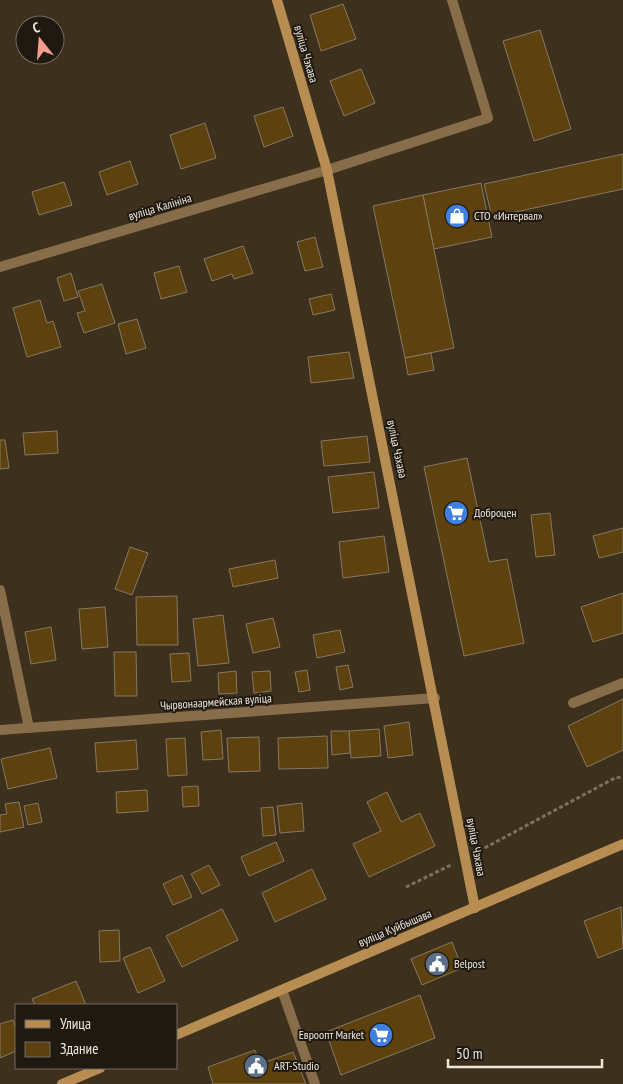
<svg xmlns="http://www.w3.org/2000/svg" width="623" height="1084" font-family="'PT Sans Narrow',sans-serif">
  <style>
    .building { fill: #5d410e; stroke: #867862 }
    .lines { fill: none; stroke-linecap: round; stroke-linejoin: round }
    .path { stroke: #7c7060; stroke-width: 3; stroke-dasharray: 4 2.5; stroke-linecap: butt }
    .lane { stroke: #876d49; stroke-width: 10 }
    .street { stroke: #876d49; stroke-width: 10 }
    .secondary { stroke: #b78d52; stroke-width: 10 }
    .labels { text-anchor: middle; stroke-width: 4; stroke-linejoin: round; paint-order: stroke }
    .street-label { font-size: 12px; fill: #efe7db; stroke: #1f1911 }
    .poi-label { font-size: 12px; fill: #efe7db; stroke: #1f1911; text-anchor: start }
  </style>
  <rect width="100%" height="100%" fill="#3d301d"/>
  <g class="building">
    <polygon points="343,4 356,39 321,51 310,15"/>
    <polygon points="540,30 571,129 534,141 503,41"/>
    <polygon points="361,69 375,103 344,116 330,81"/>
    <polygon points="283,107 293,136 264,147 254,116"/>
    <polygon points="205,123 216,158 181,169 170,135"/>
    <polygon points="623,154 623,189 492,217 484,184"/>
    <polygon points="130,161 138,184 107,195 99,172"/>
    <polygon points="64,182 72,205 39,215 32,192"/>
    <polygon points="481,183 492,237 434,249 423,195"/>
    <polygon points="423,195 454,348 405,358 373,206"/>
    <polygon points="315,237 323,267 305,271 297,242"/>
    <polygon points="243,246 253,273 234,279 232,274 212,281 204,259"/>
    <polygon points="179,266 187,292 161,299 154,273"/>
    <polygon points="71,273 78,297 64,301 57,278"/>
    <polygon points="102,284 115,323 84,333 77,313 85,311 78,291"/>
    <polygon points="331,294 335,310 313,315 309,299"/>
    <polygon points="40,300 47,323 53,321 61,347 27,357 13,308"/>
    <polygon points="137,319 146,348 126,354 118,324"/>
    <polygon points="349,352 354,378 311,383 308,357"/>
    <polygon points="431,353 434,370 408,375 405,358"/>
    <polygon points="57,431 58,453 25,455 23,433"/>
    <polygon points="367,436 370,462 324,466 321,441"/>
    <polygon points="0,440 5,440 9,468 0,469"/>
    <polygon points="467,458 489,562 507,559 524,643 464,656 424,467"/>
    <polygon points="374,472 379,508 333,513 328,477"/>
    <polygon points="550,513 555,555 536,557 531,515"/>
    <polygon points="623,528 623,552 599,558 593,536"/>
    <polygon points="384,536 389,572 343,578 339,542"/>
    <polygon points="130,547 148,553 132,595 115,589"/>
    <polygon points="275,560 278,578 233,587 229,569"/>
    <polygon points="623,593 623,633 593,642 581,607"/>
    <polygon points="177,596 178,645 137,645 136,597"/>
    <polygon points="105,607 108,647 82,649 79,609"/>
    <polygon points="223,615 229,663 198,666 193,619"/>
    <polygon points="273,618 280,647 253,653 246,624"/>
    <polygon points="51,627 56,660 31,664 25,632"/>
    <polygon points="340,630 345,652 317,658 313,635"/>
    <polygon points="114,652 136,652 137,696 115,696"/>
    <polygon points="189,653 191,681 172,682 170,654"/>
    <polygon points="348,665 353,687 340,690 336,667"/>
    <polygon points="307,670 310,690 299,692 295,672"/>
    <polygon points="236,671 237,693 219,694 218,673"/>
    <polygon points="270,671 271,691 254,693 252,672"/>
    <polygon points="623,699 623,750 587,767 568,726"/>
    <polygon points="409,722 413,755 388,758 384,726"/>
    <polygon points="379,729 381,756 351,758 349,731"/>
    <polygon points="221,730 223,759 203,760 201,732"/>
    <polygon points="331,731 349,731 350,753 332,755"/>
    <polygon points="327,736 328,768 279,769 278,738"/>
    <polygon points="259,737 260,771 229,772 227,738"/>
    <polygon points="185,738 187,775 168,776 166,739"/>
    <polygon points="136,740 138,769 97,772 95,743"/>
    <polygon points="50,748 57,778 8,789 1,759"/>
    <polygon points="198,786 199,806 183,807 182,787"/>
    <polygon points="147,790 148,811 117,813 116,792"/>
    <polygon points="387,792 401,822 420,813 435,846 369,877 353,844 381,831 367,802"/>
    <polygon points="19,802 24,827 0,832 0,815 7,814 5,804"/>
    <polygon points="38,803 42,822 28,825 24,806"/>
    <polygon points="302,803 304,831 280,833 277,806"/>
    <polygon points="273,807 276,835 263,836 261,808"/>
    <polygon points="276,842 284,861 249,876 241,857"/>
    <polygon points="209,865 220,885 202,894 191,874"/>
    <polygon points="312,869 326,899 275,922 262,893"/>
    <polygon points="182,875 192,897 173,905 163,884"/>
    <polygon points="621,907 623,948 598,958 584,921"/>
    <polygon points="222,909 238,940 182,967 166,936"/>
    <polygon points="119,930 120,961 100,962 99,931"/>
    <polygon points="452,942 462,968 422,985 411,959"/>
    <polygon points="150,947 165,981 138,993 123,958"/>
    <polygon points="76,981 86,1005 35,1005 32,999"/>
    <polygon points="420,995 435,1038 341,1075 326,1032"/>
    <polygon points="13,1020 16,1029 16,1051 0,1058 0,1024"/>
    <polygon points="255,1050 260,1064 293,1052 306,1084 213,1084 208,1067"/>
  </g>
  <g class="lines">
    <g class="path">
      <polyline points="479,851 615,778 623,777"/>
      <polyline points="406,887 453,864"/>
    </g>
    <g class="lane">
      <polyline points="327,170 488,118 452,0"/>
      <polyline points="0,590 29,728"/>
      <polyline points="573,703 623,683"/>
      <polyline points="282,990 315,1084"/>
    </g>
    <g class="street">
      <polyline points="0,267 327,170"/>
      <polyline points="0,730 435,698"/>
    </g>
    <g class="secondary">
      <polyline points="277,0 327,170 475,908"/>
      <polyline points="176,1035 623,844"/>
      <polyline points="62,1084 100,1068"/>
    </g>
  </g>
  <defs>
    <g id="shop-disc" transform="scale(1.25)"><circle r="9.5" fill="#3f7fe0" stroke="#1f1911"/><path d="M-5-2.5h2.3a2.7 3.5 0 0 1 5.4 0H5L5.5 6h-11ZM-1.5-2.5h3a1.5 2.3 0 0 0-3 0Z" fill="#fff"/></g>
    <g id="supermarket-disc" transform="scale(1.25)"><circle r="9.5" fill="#3f7fe0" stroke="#1f1911"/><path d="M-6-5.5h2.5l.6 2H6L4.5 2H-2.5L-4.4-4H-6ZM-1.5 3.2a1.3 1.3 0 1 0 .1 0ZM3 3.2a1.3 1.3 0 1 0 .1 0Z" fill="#fff"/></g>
    <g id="civic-disc" transform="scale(1.25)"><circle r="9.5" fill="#5c6f8a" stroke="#1f1911"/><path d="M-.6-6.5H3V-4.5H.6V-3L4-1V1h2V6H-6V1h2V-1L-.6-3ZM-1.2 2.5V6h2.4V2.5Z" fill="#fff"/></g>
  </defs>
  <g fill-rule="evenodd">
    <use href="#shop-disc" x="457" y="216"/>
    <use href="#supermarket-disc" x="456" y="513"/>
    <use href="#civic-disc" x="437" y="964"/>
    <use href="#supermarket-disc" x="381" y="1035"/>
    <use href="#civic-disc" x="256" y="1066"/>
  </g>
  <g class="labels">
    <g class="street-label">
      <text transform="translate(306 54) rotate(74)" y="4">вуліца Чэхава</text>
      <text transform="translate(160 207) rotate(-17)" y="4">вуліца Калініна</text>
      <text transform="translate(397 449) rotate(78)" y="4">вуліца Чэхава</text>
      <text transform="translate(216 702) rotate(-4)" y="4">Чырвонаармейская вуліца</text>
      <text transform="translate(476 847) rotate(79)" y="4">вуліца Чэхава</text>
      <text transform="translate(395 928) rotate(-23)" y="4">вуліца Куйбышава</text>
    </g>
    <g class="poi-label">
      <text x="474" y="220">СТО «Интервал»</text>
      <text x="474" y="517">Доброцен</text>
      <text x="454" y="968">Belpost</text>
      <text x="364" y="1039" text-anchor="end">Евроопт Market</text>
      <text x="274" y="1070">ART-Studio</text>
    </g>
  </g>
  <rect x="15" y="1004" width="162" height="65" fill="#1f1911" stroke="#726b62"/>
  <rect x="25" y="1020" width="25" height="8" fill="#b78d52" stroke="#726b62"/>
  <text x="60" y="1029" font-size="15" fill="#efe7db">Улица</text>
  <rect x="25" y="1042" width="25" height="15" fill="#5d410e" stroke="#726b62"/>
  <text x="60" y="1054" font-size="15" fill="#efe7db">Здание</text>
  <g transform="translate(40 40) rotate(343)"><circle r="24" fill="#1f1911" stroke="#726b62"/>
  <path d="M0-4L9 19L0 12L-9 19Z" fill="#f59d8e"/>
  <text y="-8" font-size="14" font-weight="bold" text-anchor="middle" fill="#efe7db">С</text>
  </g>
  <path d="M448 1059v8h154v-8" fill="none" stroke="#efe7db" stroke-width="2.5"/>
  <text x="456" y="1059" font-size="15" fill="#efe7db" stroke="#1f1911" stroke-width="4" paint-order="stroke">50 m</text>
</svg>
